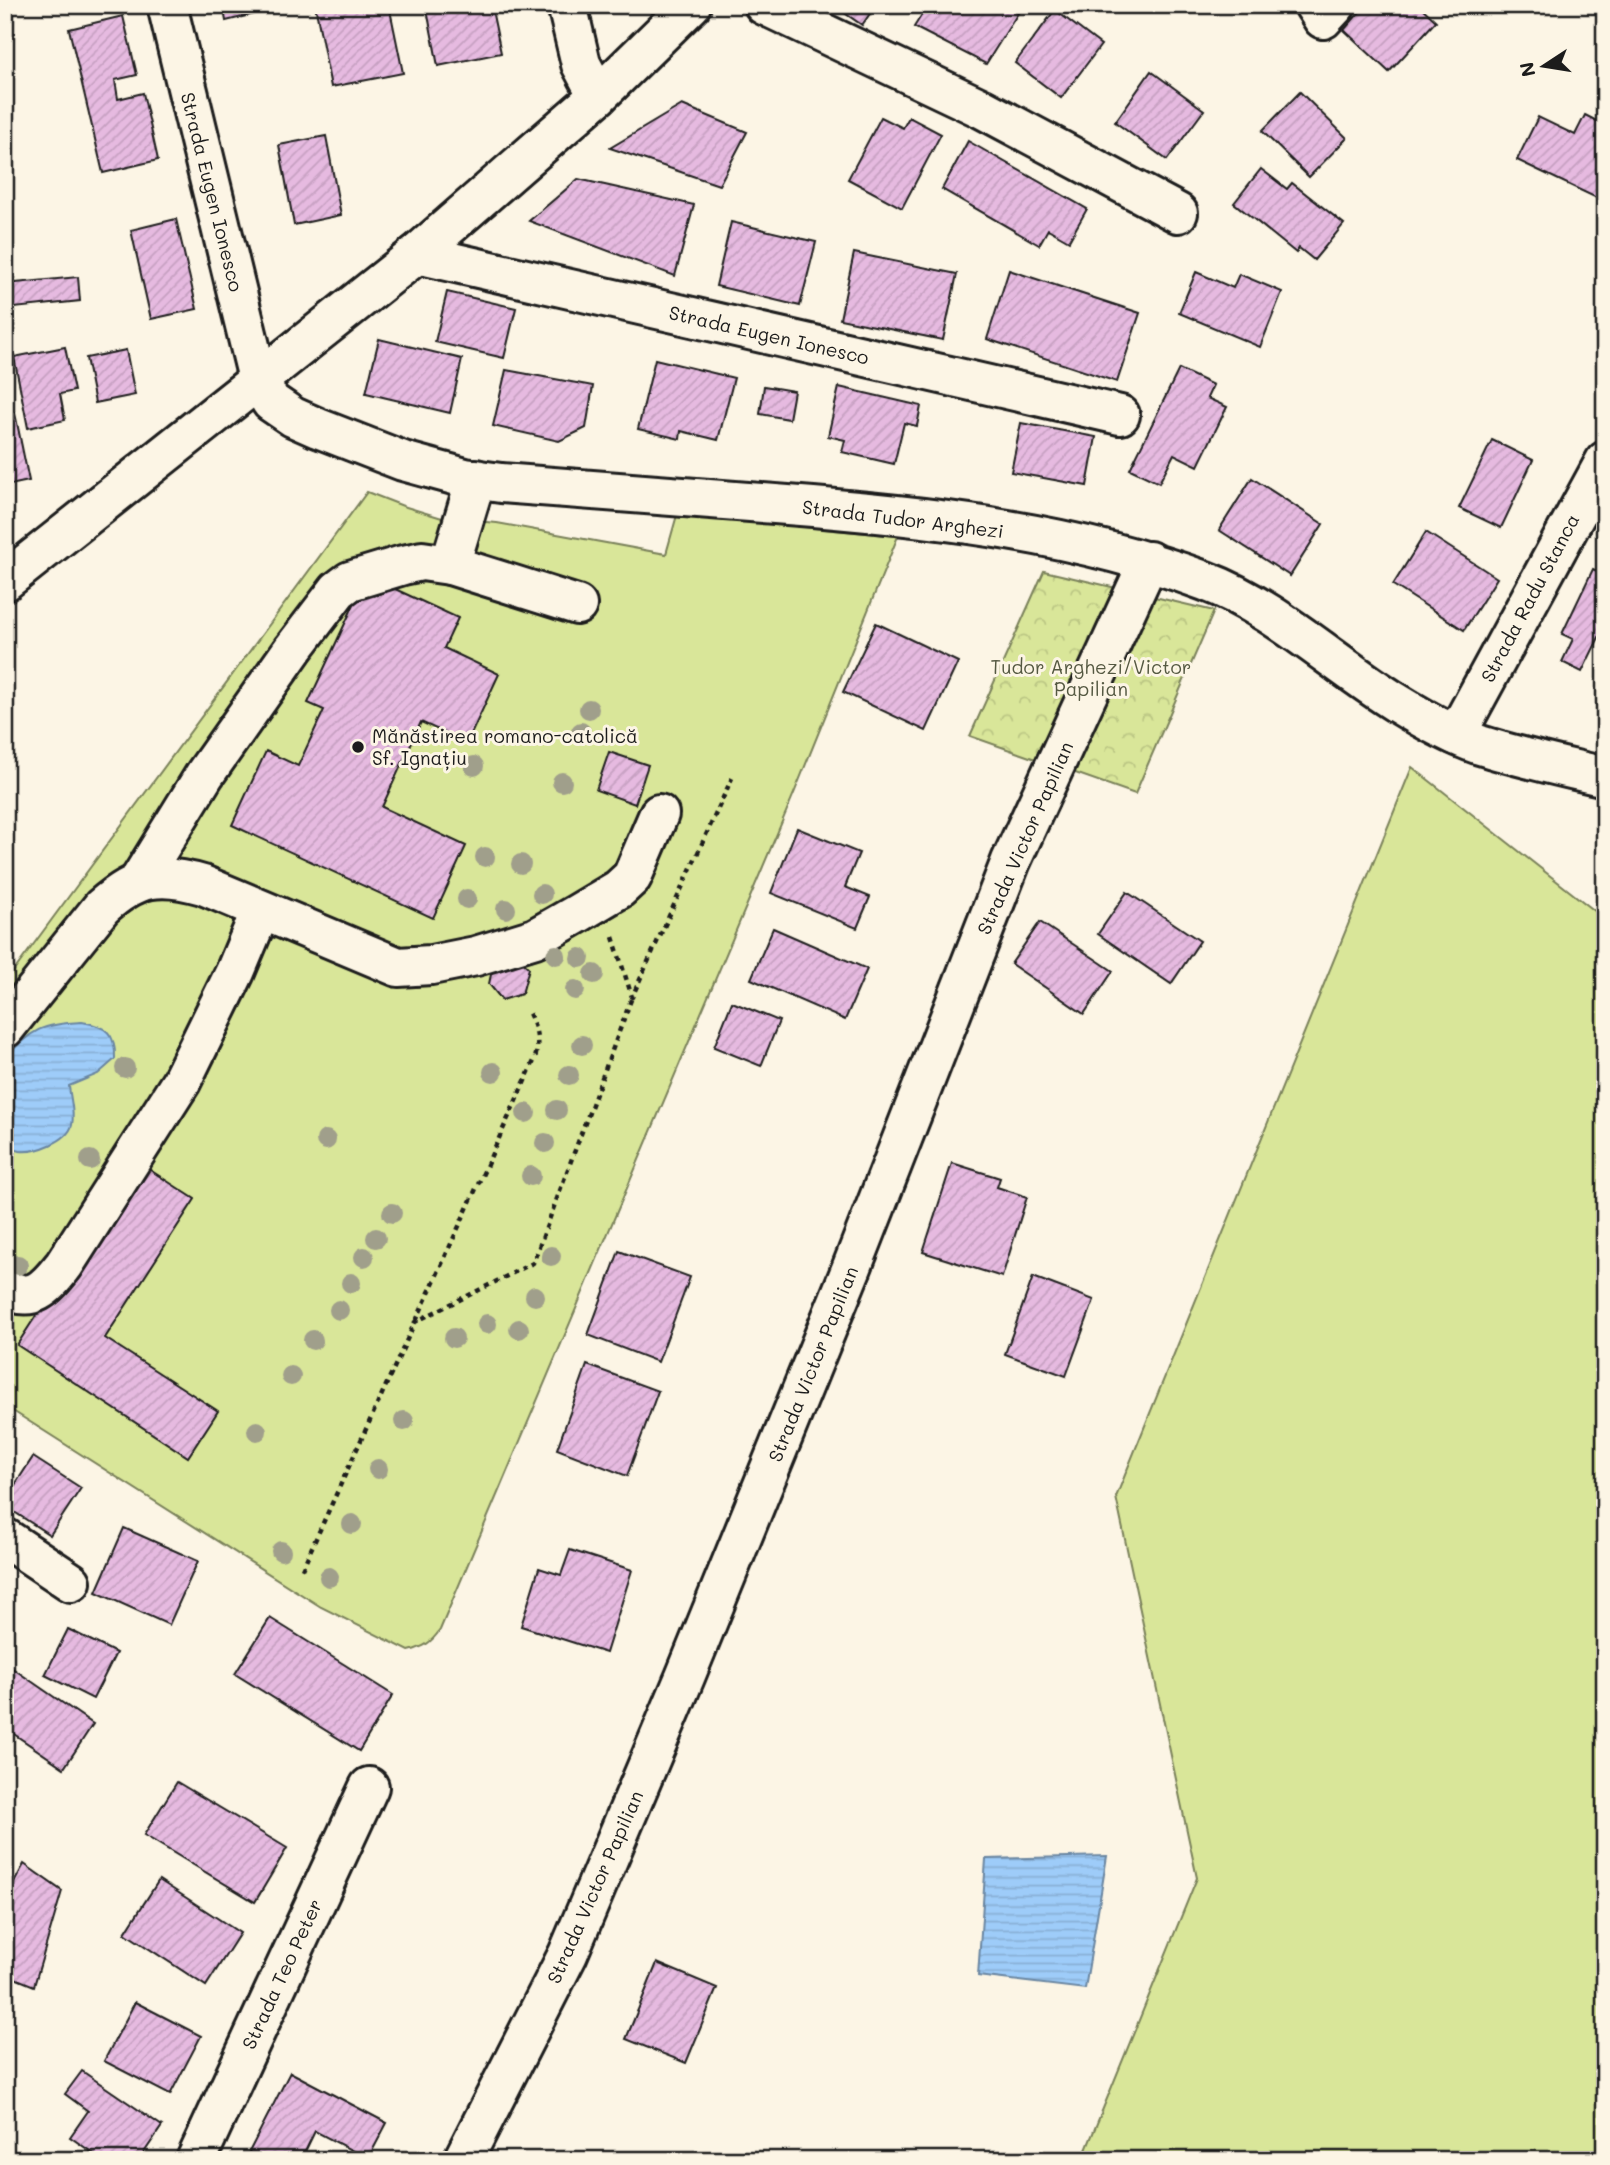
<svg xmlns="http://www.w3.org/2000/svg" width="1610" height="2165" font-family="Mali,sans-serif">
  <style>
    .grass { fill: #d9e699; stroke: #7a815a; stroke-width: 2 }
    .park { fill: url(#park-crowns); stroke: #7a815a; stroke-width: 2 }
    .water { fill: url(#water-rules); stroke: #6a86a1; stroke-width: 2 }
    .building { fill: url(#building-hatch); stroke: #1c1c1c; stroke-width: 2 }
    .lines { fill: none; stroke-linecap: round; stroke-linejoin: round }
    .minor-casing { stroke: #1c1c1c; stroke-width: 44 }
    .path { stroke: #1c1c1c; stroke-width: 4.5; stroke-dasharray: 5 5; stroke-linecap: butt }
    .minor { stroke: #fcf5e5; stroke-width: 38 }
    .tree { fill: #a09f8b }
    .poi-dot { fill: #1c1c1c; stroke: #fcf5e5; stroke-width: 2.5 }
    .labels { text-anchor: middle; stroke-width: 6; stroke-linejoin: round; paint-order: stroke }
    .street-label { font-size: 19px; fill: #1c1c1c; stroke: #fcf5e5 }
    .park-label { font-size: 19px; fill: #555942; stroke: #fcf5e5 }
    .poi-label { font-size: 19px; fill: #1c1c1c; stroke: #fcf5e5; text-anchor: start }
  </style>
  <defs>
    <pattern id="park-crowns" width="20" height="18" patternUnits="userSpaceOnUse" patternTransform="scale(1.75)"><rect width="20" height="18" fill="#d9e699"/><path d="M2 6a3 3 0 1 1 6 0M12 15a3 3 0 1 1 6 0" fill="none" stroke="#bac583"/></pattern>
    <pattern id="water-rules" width="6" height="5" patternUnits="userSpaceOnUse" patternTransform="scale(1.75)"><rect width="6" height="5" fill="#9eccf9"/><path d="M0 2.5h6" fill="none" stroke="#88afd5"/></pattern>
    <pattern id="building-hatch" width="6" height="6" patternUnits="userSpaceOnUse" patternTransform="scale(1.75)"><rect width="6" height="6" fill="#e6bae0"/><path d="M-1 1l2-2M0 6l6-6M5 7l2-2" fill="none" stroke="#c59fc0"/></pattern>
  </defs>
  <rect width="100%" height="100%" fill="#fcf5e5"/>
  <filter id="ink" filterUnits="userSpaceOnUse"><feTurbulence type="fractalNoise" baseFrequency=".0143" numOctaves="2"/><feDisplacementMap in="SourceGraphic" scale="14" xChannelSelector="R" yChannelSelector="G"/><feConvolveMatrix kernelMatrix="1 2 1 2 8 2 1 2 1" color-interpolation-filters="sRGB"/></filter>
  <g filter="url(#ink)">
    <g class="grass">
      <path d="M367,492L403,506L442,518L497,523L666,554L677,515L898,536L795,791L440,1630C431,1643 424,1647 409,1651L321,1607L5,1406V983Z"/>
      <polygon points="1412,767 1605,919 1605,2160 1082,2160 1197,1878 1116,1497"/>
    </g>
    <polygon class="park" points="1044,571 1214,611 1135,794 970,736"/>
    <g class="water">
      <path d="M82,1022C106,1026 116,1033 115,1059L98,1074L69,1086C70,1098 75,1113 72,1125C68,1141 36,1153 20,1151C15,1150 10,1147 5,1144V1058C33,1029 41,1024 82,1022Z"/>
      <polygon points="1107,1856 1085,1989 978,1976 986,1859"/>
    </g>
    <g class="building">
      <polygon points="223,5 287,5 288,6 226,21"/>
      <polygon points="315,5 389,5 403,73 331,87"/>
      <polygon points="426,5 491,5 501,53 438,66"/>
      <polygon points="833,5 876,5 862,25"/>
      <polygon points="928,5 1023,5 986,64 914,27"/>
      <polygon points="1366,5 1419,5 1436,21 1389,72 1344,30"/>
      <polygon points="1055,10 1101,45 1061,98 1015,63"/>
      <polygon points="123,16 137,75 115,80 118,99 143,93 158,160 103,173 69,29"/>
      <polygon points="1151,71 1204,110 1167,160 1115,122"/>
      <polygon points="1300,92 1347,138 1309,177 1262,131"/>
      <polygon points="682,105 747,132 719,185 610,148"/>
      <polygon points="1585,115 1605,125 1605,202 1517,160 1538,117 1575,135"/>
      <polygon points="881,117 903,128 909,117 941,134 902,208 848,179"/>
      <polygon points="326,136 341,215 294,225 279,145"/>
      <polygon points="968,141 1087,209 1069,241 1048,229 1039,245 942,189"/>
      <polygon points="1261,169 1287,189 1292,183 1344,224 1314,260 1299,248 1296,253 1234,203"/>
      <polygon points="578,179 694,205 675,276 529,221"/>
      <polygon points="176,219 197,309 151,319 131,230"/>
      <polygon points="731,222 816,242 800,306 716,286"/>
      <polygon points="854,253 957,274 943,340 840,319"/>
      <polygon points="1009,270 1140,313 1117,382 987,339"/>
      <polygon points="1196,272 1233,288 1239,274 1282,292 1260,347 1179,313"/>
      <polygon points="78,277 80,301 5,309 5,284"/>
      <polygon points="447,292 516,308 504,358 435,342"/>
      <polygon points="379,339 462,359 450,413 366,393"/>
      <polygon points="65,347 74,391 60,394 65,420 28,428 14,357"/>
      <polygon points="126,350 135,395 95,403 86,358"/>
      <polygon points="655,359 734,378 718,440 681,431 680,439 638,429"/>
      <polygon points="1179,369 1213,385 1207,398 1227,407 1198,466 1174,454 1159,483 1130,469"/>
      <polygon points="506,370 593,386 586,428 559,441 493,426"/>
      <polygon points="764,386 794,391 789,419 760,414"/>
      <polygon points="839,387 921,406 917,426 904,423 894,464 842,452 845,440 828,436"/>
      <polygon points="15,413 29,481 5,486 5,415"/>
      <polygon points="1021,423 1096,437 1087,486 1011,472"/>
      <polygon points="1492,440 1533,460 1501,528 1459,508"/>
      <polygon points="1252,478 1323,524 1290,576 1219,530"/>
      <polygon points="1426,532 1497,578 1464,630 1393,585"/>
      <polygon points="1593,569 1605,575 1605,625 1582,672 1562,662 1573,639 1562,634"/>
      <polygon points="382,583 458,618 444,648 499,674 467,743 421,722 382,807 466,846 433,918 232,825 266,751 298,766 324,710 308,703 362,587 377,595"/>
      <polygon points="876,623 958,662 926,731 843,692"/>
      <polygon points="609,752 648,765 635,804 596,790"/>
      <polygon points="797,828 859,853 845,887 870,897 857,928 771,893"/>
      <polygon points="1127,892 1200,941 1171,984 1098,934"/>
      <polygon points="1040,922 1113,971 1084,1014 1011,964"/>
      <polygon points="773,928 867,969 845,1020 751,979"/>
      <polygon points="515,955 529,968 522,994 502,1000 489,984 494,960"/>
      <polygon points="732,1002 779,1021 761,1066 714,1047"/>
      <polygon points="136,1161 195,1199 105,1338 218,1411 188,1457 17,1345"/>
      <polygon points="952,1163 1000,1178 997,1187 1027,1197 1002,1277 923,1252"/>
      <polygon points="619,1251 690,1277 658,1362 588,1335"/>
      <polygon points="1033,1277 1094,1300 1066,1376 1005,1354"/>
      <polygon points="587,1365 658,1391 627,1476 557,1449"/>
      <polygon points="33,1457 81,1488 50,1535 5,1506 5,1500"/>
      <polygon points="124,1528 198,1561 169,1625 96,1592"/>
      <polygon points="570,1550 632,1570 606,1653 521,1626 539,1568 561,1575"/>
      <polygon points="270,1618 393,1695 359,1751 235,1674"/>
      <polygon points="68,1629 116,1653 93,1699 45,1675"/>
      <polygon points="5,1663 93,1724 64,1768 5,1728"/>
      <polygon points="177,1782 287,1848 255,1902 144,1835"/>
      <polygon points="24,1864 62,1891 34,1986 5,1974 5,1900"/>
      <polygon points="159,1880 240,1933 206,1986 125,1933"/>
      <polygon points="657,1963 717,1988 686,2063 626,2039"/>
      <polygon points="135,2002 201,2036 170,2095 104,2061"/>
      <polygon points="82,2071 162,2126 139,2160 103,2160 70,2137 88,2111 65,2094"/>
      <polygon points="290,2072 387,2123 368,2159 315,2131 301,2160 258,2160 248,2154"/>
    </g>
    <g class="lines">
      <g class="minor-casing">
        <g id="minor">
          <path d="M167,5L258,379L271,402L293,417L318,428L403,461L465,478L501,483C592,490 683,497 775,504C920,515 1067,530 1205,581C1273,606 1335,665 1397,703C1423,719 1451,735 1480,745C1521,758 1563,767 1605,777"/>
          <polyline points="567,5 581,64 598,96"/>
          <polyline points="764,5 981,108 1178,213"/>
          <polyline points="1314,5 1323,19 1336,5"/>
          <polyline points="417,254 1120,415"/>
          <polyline points="476,479 450,565 577,605"/>
          <polyline points="5,581 417,254 598,96 691,5"/>
          <polyline points="1456,735 1605,461"/>
          <polyline points="139,881 205,774 293,649 338,590 350,581 403,565 422,561 450,565"/>
          <path d="M5,1028L102,907C137,876 159,872 203,885L398,967L431,965L476,956L535,938L577,914L619,889L632,877L659,814"/>
          <path d="M5,1287C33,1306 48,1285 64,1265L181,1082L235,972L261,910"/>
          <polyline points="5,1538 71,1582"/>
          <polyline points="196,2160 369,1787"/>
          <polyline points="463,2160 568,1954 685,1677 852,1267 1011,861 1149,561"/>
        </g>
      </g>
      <g class="path">
        <polyline points="613,937 632,997 732,778"/>
        <path d="M416,1321L534,1061C541,1041 536,1027 527,1009"/>
        <polyline points="302,1569 415,1322 533,1263 632,997"/>
      </g>
      <use href="#minor" class="minor"/>
    </g>
    <g class="tree">
      <circle cx="589" cy="709" r="10"/>
      <circle cx="581" cy="732" r="10"/>
      <circle cx="474" cy="766" r="10"/>
      <circle cx="562" cy="782" r="10"/>
      <circle cx="485" cy="857" r="10"/>
      <circle cx="521" cy="864" r="10"/>
      <circle cx="542" cy="894" r="10"/>
      <circle cx="467" cy="899" r="10"/>
      <circle cx="506" cy="909" r="10"/>
      <circle cx="556" cy="955" r="10"/>
      <circle cx="580" cy="958" r="10"/>
      <circle cx="594" cy="974" r="10"/>
      <circle cx="575" cy="990" r="10"/>
      <circle cx="582" cy="1045" r="10"/>
      <circle cx="125" cy="1068" r="10"/>
      <circle cx="493" cy="1072" r="10"/>
      <circle cx="569" cy="1075" r="10"/>
      <circle cx="557" cy="1110" r="10"/>
      <circle cx="526" cy="1113" r="10"/>
      <circle cx="326" cy="1140" r="10"/>
      <circle cx="545" cy="1143" r="10"/>
      <circle cx="90" cy="1160" r="10"/>
      <circle cx="531" cy="1176" r="10"/>
      <circle cx="392" cy="1213" r="10"/>
      <circle cx="376" cy="1238" r="10"/>
      <circle cx="551" cy="1256" r="10"/>
      <circle cx="364" cy="1257" r="10"/>
      <circle cx="18" cy="1265" r="10"/>
      <circle cx="351" cy="1283" r="10"/>
      <circle cx="535" cy="1296" r="10"/>
      <circle cx="339" cy="1310" r="10"/>
      <circle cx="487" cy="1324" r="10"/>
      <circle cx="519" cy="1329" r="10"/>
      <circle cx="454" cy="1338" r="10"/>
      <circle cx="313" cy="1340" r="10"/>
      <circle cx="291" cy="1376" r="10"/>
      <circle cx="404" cy="1421" r="10"/>
      <circle cx="257" cy="1431" r="10"/>
      <circle cx="378" cy="1469" r="10"/>
      <circle cx="352" cy="1524" r="10"/>
      <circle cx="281" cy="1551" r="10"/>
      <circle cx="329" cy="1577" r="10"/>
    </g>
  </g>
  <circle class="poi-dot" cx="358" cy="747" r="7"/>
  <g class="labels">
    <g class="street-label">
      <text transform="translate(212 192) rotate(76)" y="7">Strada Eugen Ionesco</text>
      <text transform="translate(769 335) rotate(13)" y="7">Strada Eugen Ionesco</text>
      <text transform="translate(903 519) rotate(7)" y="7">Strada Tudor Arghezi</text>
      <text transform="translate(1530 598) rotate(-62)" y="7">Strada Radu Stanca</text>
      <text transform="translate(1025 838) rotate(-66)" y="7">Strada Victor Papilian</text>
      <text transform="translate(813 1364) rotate(-68)" y="7">Strada Victor Papilian</text>
      <text transform="translate(595 1887) rotate(-66)" y="7">Strada Victor Papilian</text>
      <text transform="translate(282 1974) rotate(-65)" y="7">Strada Teo Peter</text>
    </g>
    <g class="park-label">
      <text x="1091" y="674">Tudor Arghezi/Victor<tspan x="1091" dy="22">Papilian</tspan></text>
    </g>
    <g class="poi-label">
      <text x="372" y="743">Mănăstirea romano-catolică<tspan x="372" dy="22">Sf. Ignațiu</tspan></text>
    </g>
  </g>
  <rect width="1610" height="2165" fill="none" stroke="#fcf5e5" stroke-width="28"/>
  <rect x="14" y="14" width="1582" height="2137" fill="none" stroke="#1c1c1c" stroke-width="2.5" filter="url(#ink)"/>
  <g transform="translate(1544 66) rotate(258)" stroke="#fcf5e5" stroke-width="5" paint-order="stroke">
  <path d="M0-5L12 26L0 18L-12 26Z" fill="#1c1c1c"/>
  <text y="-10" font-size="19" font-weight="bold" text-anchor="middle" fill="#1c1c1c">N</text>
  </g>
</svg>
